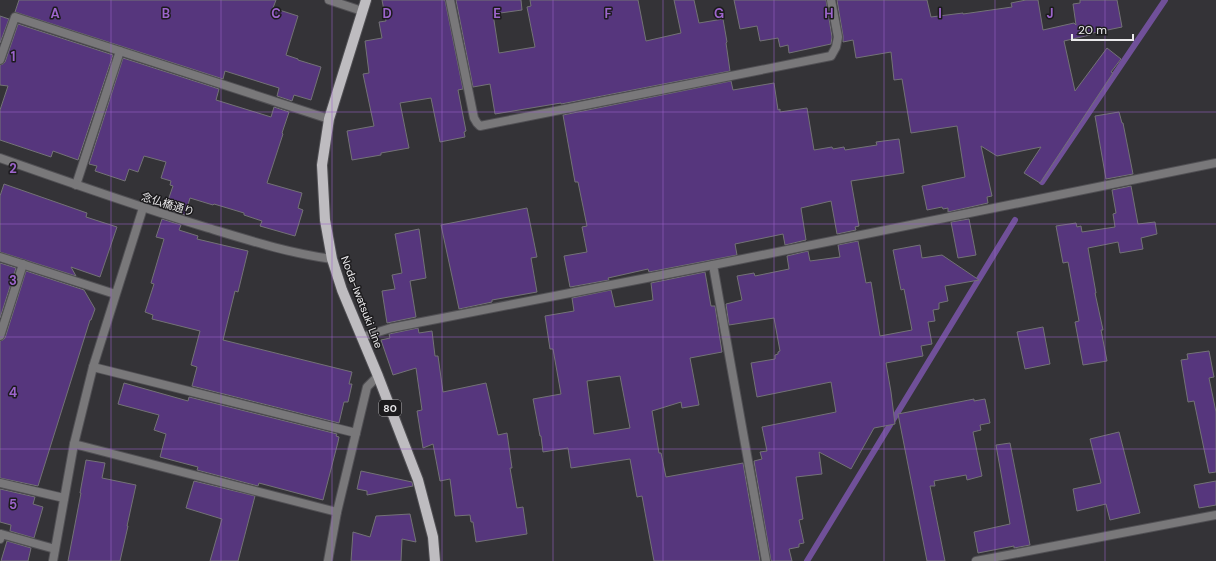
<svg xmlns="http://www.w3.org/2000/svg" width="1216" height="561" font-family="'DM Sans','Noto Sans JP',sans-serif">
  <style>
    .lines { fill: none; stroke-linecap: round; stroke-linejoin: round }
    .stream { stroke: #705099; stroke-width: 6 }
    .building { fill: #56367d; stroke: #737276; fill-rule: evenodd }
    .minor-casing { stroke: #515054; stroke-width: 10 }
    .tertiary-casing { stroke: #515054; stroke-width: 10 }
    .primary-casing { stroke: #515054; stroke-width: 12 }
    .minor { stroke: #79787a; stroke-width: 8 }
    .tertiary { stroke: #79787a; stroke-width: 8 }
    .primary { stroke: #bebcc0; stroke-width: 10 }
    .grid { fill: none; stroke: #9d65cc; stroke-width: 1; stroke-opacity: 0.55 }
    .labels { text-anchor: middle; stroke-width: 3; stroke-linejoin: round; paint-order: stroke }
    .shield { fill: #1c1b1d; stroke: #adacae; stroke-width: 1 }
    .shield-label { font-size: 10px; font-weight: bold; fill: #ebeaec }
    .street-label { font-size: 11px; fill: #ebeaec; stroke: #1c1b1d }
    .grid-label { font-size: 13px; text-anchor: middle; font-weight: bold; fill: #9d65cc; stroke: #1c1b1d; stroke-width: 3; stroke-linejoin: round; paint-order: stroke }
  </style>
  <rect width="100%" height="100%" fill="#343337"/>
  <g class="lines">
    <g class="stream">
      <polyline points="1042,182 1165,0"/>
      <polyline points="807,561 1015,220"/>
    </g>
  </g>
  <g class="building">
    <polygon points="19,0 276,0 273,8 298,16 286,55 298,59 298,60 321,67 311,100 294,95 292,101 277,96 279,88 225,71 223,79 15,12"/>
    <polygon points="382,0 445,0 463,89 458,90 466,131 464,132 465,137 440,142 431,98 400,103 409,148 381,153 381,155 352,160 347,131 374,126 363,74 369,73 365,41 382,38 379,22 386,21"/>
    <polygon points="456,0 521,0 522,10 493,14 499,53 535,47 527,7 531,6 530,0 638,0 646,41 681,33 674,0 694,0 699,23 723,19 727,42 726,43 730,71 561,104 561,103 495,114 490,84 473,87"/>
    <polygon points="734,0 826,0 832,37 831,44 789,53 788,45 780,47 778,38 760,41 757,26 740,29"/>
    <polygon points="837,0 927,0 931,17 963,13 963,14 1012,7 1011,3 1026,0 1038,0 1043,30 1074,23 1076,25 1073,4 1080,3 1080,0 1117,0 1122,27 1088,34 1090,35 1064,41 1075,91 1107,48 1121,59 1111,72 1113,73 1040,183 1024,173 1041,147 997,156 981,146 992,196 987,197 988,203 948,212 948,208 943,209 942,207 927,210 922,186 965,177 957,126 911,133 902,79 894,80 891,52 856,58 853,40 843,42 843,36"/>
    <polygon points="0,16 9,19 0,43"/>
    <polygon points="18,24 113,55 78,160 53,151 51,157 0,140 0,110 8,86 0,85 0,65 3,64 5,62"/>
    <polygon points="123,58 219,89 216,100 271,117 274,107 289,112 282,133 283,134 267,183 302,193 298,208 303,210 295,236 260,226 262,221 244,215 244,213 214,204 213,205 190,198 185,215 165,209 173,186 170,185 171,181 161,178 166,162 144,156 138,172 129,169 125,181 95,171 97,166 89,164"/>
    <polygon points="731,81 733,90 774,83 778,110 780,109 780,112 807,108 814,150 832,147 833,149 844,147 845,150 877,145 876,142 899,139 904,173 851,181 859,226 855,227 856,230 837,234 831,201 801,208 806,240 785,245 783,234 735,244 737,255 649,272 648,269 608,278 609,280 570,287 564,256 587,252 582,227 587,226 578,182 575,182 563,115"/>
    <polygon points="1119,112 1122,123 1123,123 1133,174 1106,179 1095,116"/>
    <polygon points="4,184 87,213 86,217 117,227 100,277 71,267 76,276 0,252 0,196"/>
    <polygon points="1131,186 1138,224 1155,222 1157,234 1141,238 1143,249 1120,253 1118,242 1088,248 1096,293 1095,293 1103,330 1101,330 1107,361 1083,365 1075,322 1079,321 1068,262 1063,263 1056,226 1076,223 1077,227 1081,226 1082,232 1115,227 1113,214 1116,213 1112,190"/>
    <polygon points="527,208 537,257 531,258 537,292 492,300 492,302 459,309 441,225"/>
    <polygon points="162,219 181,225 179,230 198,236 197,239 248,251 238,292 235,291 223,340 352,372 349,384 352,384 348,402 344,402 339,423 192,386 197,367 191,365 200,331 152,319 153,315 145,312 154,284 151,283 164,239 156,237"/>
    <polygon points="969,219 976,255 958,258 951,222"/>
    <polygon points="419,229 426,278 410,281 416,317 387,323 382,291 395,289 392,275 402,273 395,234"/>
    <polygon points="858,241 866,283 871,282 880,336 912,330 904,289 901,290 893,250 920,245 922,258 942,255 979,280 945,286 948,301 939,303 939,309 933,310 935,321 928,322 932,344 921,346 923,356 886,363 891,392 895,424 874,428 851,469 819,452 822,474 796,477 803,519 799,520 804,543 799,544 799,547 789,549 792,561 771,561 754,461 762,459 760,452 767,451 762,427 836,412 831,382 757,397 751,363 775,359 775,355 778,354 778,352 780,351 774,318 729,325 726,304 742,300 737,276 754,273 755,276 789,269 787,256 808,251 810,261 840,257 838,245"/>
    <polygon points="0,263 16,268 0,318"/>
    <polygon points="26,271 84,290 95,309 91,320 90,320 38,486 0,478 0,341 3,340 5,338"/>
    <path d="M705,272L711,306H715L722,352L690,358L699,405L682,408L681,402L652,411L659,453H661L666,477L743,463L760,561H654L642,496L637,497L630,459L571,468L568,448L543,452L541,436H540L533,399L561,394L553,349H550L545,316L574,311L572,298L611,290L615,307L653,300L651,283ZM620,376L630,428L594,434L587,381Z"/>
    <polygon points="1043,327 1050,364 1025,369 1017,332"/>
    <polygon points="418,328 419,333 432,331 435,356 438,356 443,392 486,383 498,435 507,433 512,468 510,468 517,508 523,507 527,534 476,542 473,522 471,522 470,515 455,516 450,479 440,481 433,444 423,448 417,411 422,410 416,368 393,375 381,340 390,338 389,334"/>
    <polygon points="1209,351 1214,377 1209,378 1216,412 1216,472 1209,473 1194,401 1188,402 1181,360 1188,359 1187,354"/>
    <polygon points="124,383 188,401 189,397 337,434 336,436 339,437 338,442 323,500 259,483 258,486 197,470 198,467 160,457 166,434 154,430 159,415 118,404"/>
    <polygon points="974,399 974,401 985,399 990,423 980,425 981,430 973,432 982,476 967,480 966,475 934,481 935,486 930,486 945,561 927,561 898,414"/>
    <polygon points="1119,432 1140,513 1110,520 1106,504 1077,511 1073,489 1101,483 1090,439"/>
    <polygon points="1010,443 1030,545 1014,548 1014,546 978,553 974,532 1010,524 996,445"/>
    <polygon points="86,460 105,463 102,478 136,485 127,526 128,526 120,561 68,561 81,493 80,493"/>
    <polygon points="361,471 412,482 413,486 367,495 367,491 357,489"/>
    <polygon points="194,481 255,496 238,561 210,561 222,519 186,508"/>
    <polygon points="1216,481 1216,505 1199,508 1194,485"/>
    <polygon points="0,489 35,497 33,504 43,507 34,538 10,531 11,525 0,522"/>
    <polygon points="410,514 416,542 402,539 401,561 351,561 353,532 370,537 376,516"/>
    <polygon points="7,541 31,548 28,561 1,561"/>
  </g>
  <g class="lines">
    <g class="minor-casing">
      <g id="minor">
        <polyline points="329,0 362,11"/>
        <polyline points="450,0 474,118 477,123 480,126 831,56 836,47 838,37 831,0"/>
        <polyline points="0,60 15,17 329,119"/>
        <polyline points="76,185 120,51"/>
        <polyline points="0,257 115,294"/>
        <polyline points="713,265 766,561"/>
        <polyline points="0,336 23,264"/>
        <polyline points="362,337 391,328 713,265 1216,163"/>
        <polyline points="93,367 356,433"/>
        <polyline points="74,444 337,512"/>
        <polyline points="0,483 64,498"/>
        <polyline points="0,539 1,534 55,549"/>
        <polyline points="53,561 74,444 93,367 143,208"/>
        <polyline points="328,561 337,512 367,387 378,376"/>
        <polyline points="976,561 1216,515"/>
      </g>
    </g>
    <g class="tertiary-casing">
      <path id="tertiary" d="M0,158C68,182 136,206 205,227C248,240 288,253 332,259"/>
    </g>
    <g class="primary-casing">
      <polyline id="primary" points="366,0 329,119 322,165 325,220 332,259 342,290 378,376 418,480 433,537 435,561"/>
    </g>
    <use href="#minor" class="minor"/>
    <use href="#tertiary" class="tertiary"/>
    <use href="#primary" class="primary"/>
  </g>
  <path class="grid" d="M111,0V561M221,0V561M332,0V561M442,0V561M553,0V561M663,0V561M774,0V561M884,0V561M995,0V561M1105,0V561M0,112H1216M0,224H1216M0,337H1216M0,449H1216"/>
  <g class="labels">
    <rect class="shield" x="379" y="400" width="22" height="16" rx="3"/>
    <g class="shield-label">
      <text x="390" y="412">80</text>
    </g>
    <g class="street-label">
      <text transform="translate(168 204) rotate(17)" y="4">念仏橋通り</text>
      <text transform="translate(362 302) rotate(69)" y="4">Noda-Iwatsuki Line</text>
    </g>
  </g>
  <g class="grid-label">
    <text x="55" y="18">A</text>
    <text x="166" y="18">B</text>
    <text x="276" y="18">C</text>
    <text x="387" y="18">D</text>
    <text x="497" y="18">E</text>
    <text x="608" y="18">F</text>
    <text x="719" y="18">G</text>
    <text x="829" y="18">H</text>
    <text x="940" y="18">I</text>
    <text x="1050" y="18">J</text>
    <text x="13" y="61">1</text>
    <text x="13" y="173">2</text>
    <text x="13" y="285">3</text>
    <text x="13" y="397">4</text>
    <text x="13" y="509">5</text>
  </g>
  <path d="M1072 34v6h61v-6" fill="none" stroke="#ebeaec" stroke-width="2"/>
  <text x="1078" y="34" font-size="12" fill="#ebeaec" stroke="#1c1b1d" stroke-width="3" paint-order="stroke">20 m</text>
</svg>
